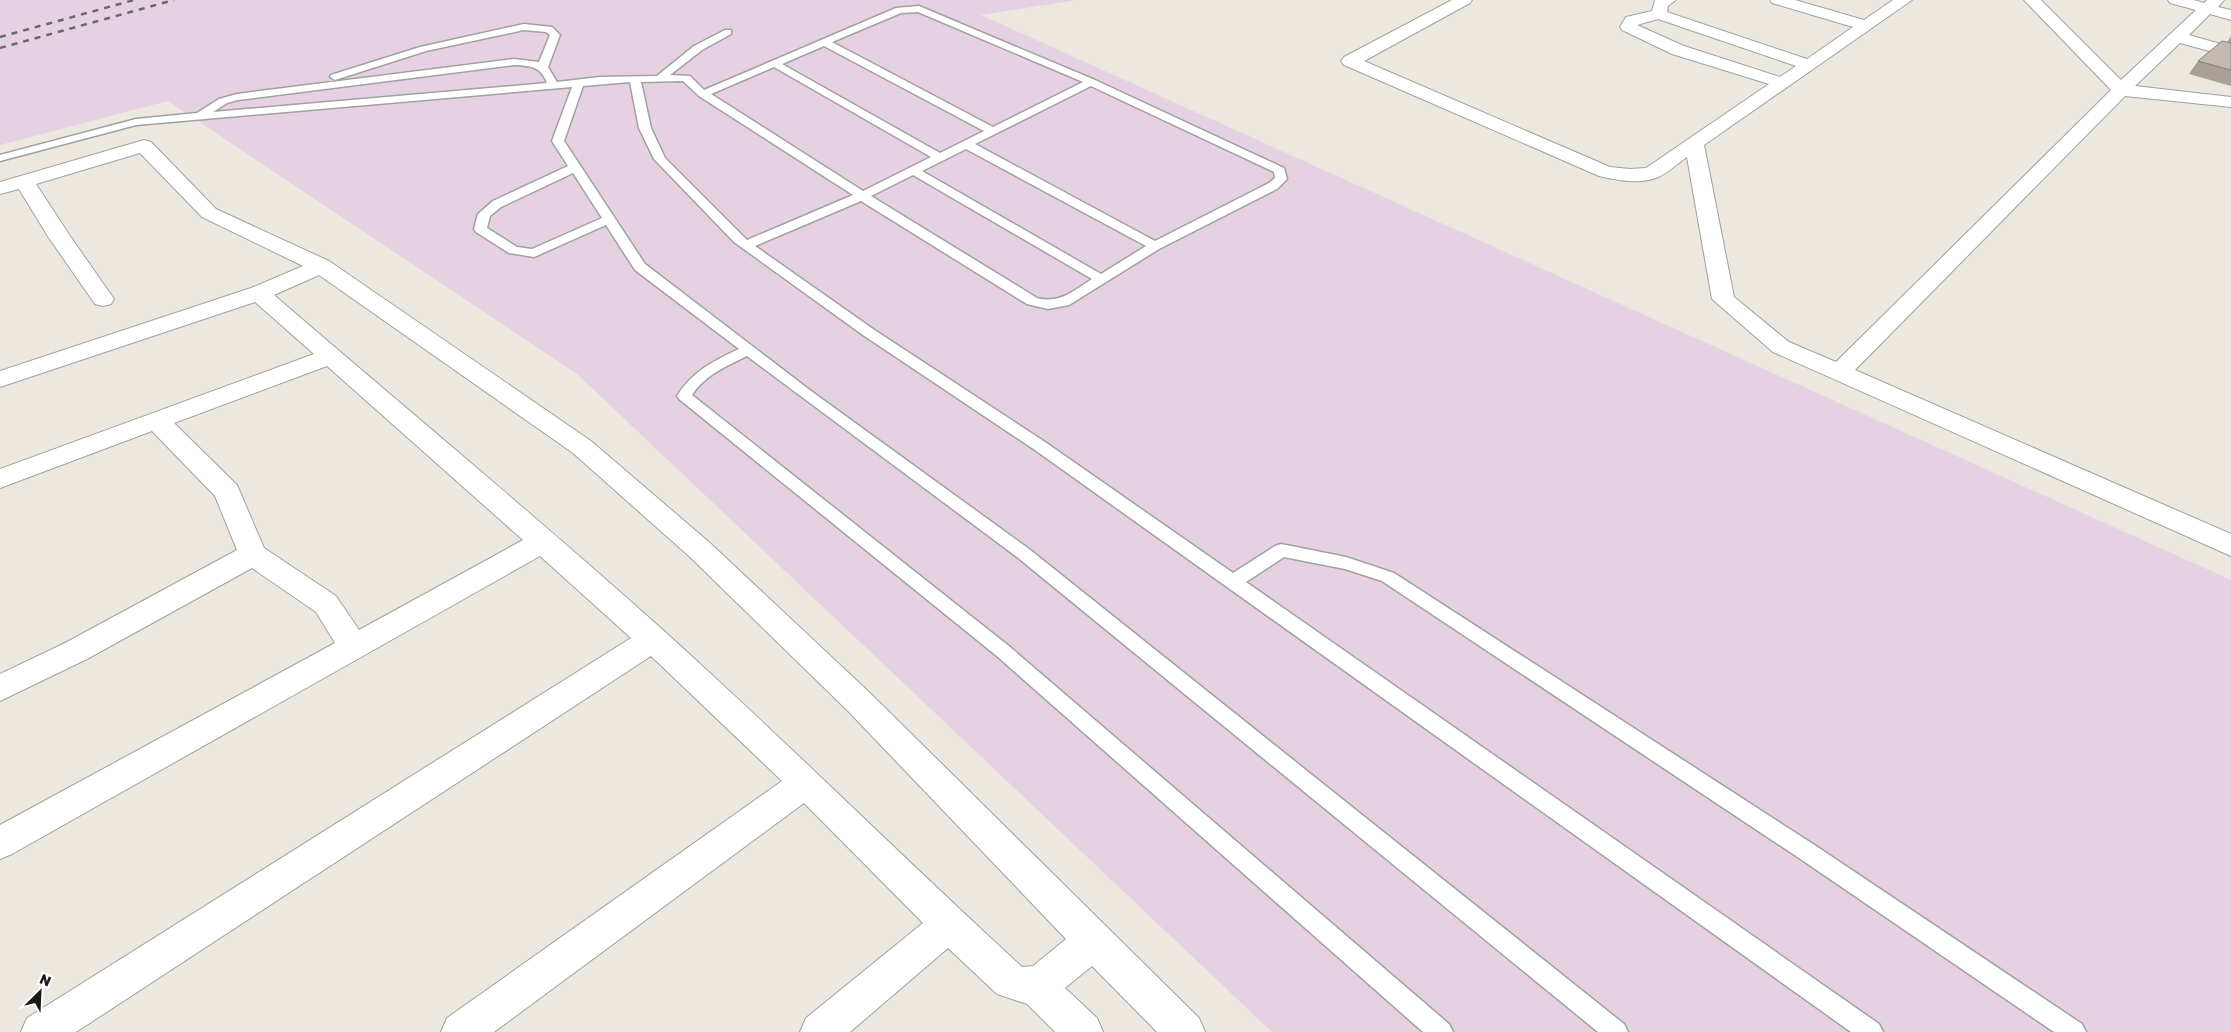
<svg xmlns="http://www.w3.org/2000/svg" width="2231" height="1032" font-family="'Golos Text',sans-serif">
  <style>
    .industrial { fill: #e6d1e2 }
    .lines { fill: none; stroke-linecap: round; stroke-linejoin: round }
    .lane-casing { stroke: #a1a1a1; stroke-width: 3 }
    .street-casing { stroke: #a1a1a1; stroke-width: 2 }
    .lane { fill: #fff; fill-rule: evenodd }
    .street { fill: #fff; fill-rule: evenodd }
    .rail { stroke: #686868; stroke-width: 2.5; stroke-dasharray: 6 6; stroke-linecap: butt }
    .wall { fill: #a9a099 }
    .building { fill: #c4bab2; stroke: #89827d }
  </style>
  <rect width="100%" height="100%" fill="#ede8df"/>
  <polygon class="industrial" points="0,0 1077,0 981,15 2231,580 2231,1032 1272,1032 577,374 168,101 0,145"/>
  <g class="lines">
    <g class="lane-casing">
      <path id="lane" d="M919,6L1095,80L1284,168L1287,179L1277,189L1159,249L1069,305L1048,309L1027,304L861,201L755,246L873,329L1045,442L1233,573L1275,546L1281,544L1346,557L1394,573L1816,846L2082,1024L2086,1032H2054L1802,860L1382,581L1345,569L1284,557L1246,582L1879,1024L1883,1032H1851L1035,450L863,335L734,242L654,159L639,128L630,82L583,86L564,141L645,264L811,391L1029,549L1624,1024L1628,1032H1598L1017,557L747,356C727,366 705,375 692,395L1010,647L1449,1024L1453,1032H1423L998,657L679,399L677,396C692,372 713,361 739,349L635,270L606,225L534,257L509,253L476,232L474,229L478,214L493,201L568,166L552,141L572,87L136,125L0,161V155L136,119L197,113L219,99L237,94L514,59L539,62L550,35L546,32L524,30L426,51L335,80L330,77L331,75L420,47L524,24L552,27L560,35L548,67L557,82L600,77L657,76L694,46L725,30H731V34L702,50L670,75L690,76L704,90L896,8ZM918,12L1083,82L993,127L832,42L901,13ZM824,46L984,131L940,153L782,64ZM514,65C530,66 541,66 547,83L213,112L227,103L238,100ZM774,67L931,157L863,191L711,94ZM683,81L699,96L853,195L747,240L665,158L651,128L641,82ZM1091,86L1274,172L1275,178L1269,183L1155,241L975,144ZM966,149L1146,246L1101,274L922,171ZM573,173L602,218L532,249L517,247L487,228L490,216L501,207ZM913,175L1092,279C1073,291 1060,304 1037,298L871,196Z"/>
    </g>
    <g class="street-casing">
      <g id="street">
        <path d="M1452,0H1472L1470,3L1364,61L1610,167L1630,169L1646,168L1769,84L1672,54L1622,30L1620,27L1626,17L1652,11L1655,0H1676L1668,6L1667,12L1807,59L1853,27L1772,3L1770,0H1795L1864,20L1893,0H1912L1704,145L1734,297L1789,342L1836,362L2111,90L2024,0H2041L2121,80L2196,10L2170,3L2168,0H2194L2204,3L2207,0H2224L2218,7L2231,10V20L2210,14L2189,35L2231,47V57L2180,43L2135,86L2231,97V107L2125,96L1855,370L2231,534V556L1773,352L1712,299L1687,157C1678,163 1668,173 1658,177C1641,185 1616,180 1599,176L1344,65L1341,61L1344,57ZM1658,19L1796,66L1780,77L1684,46L1637,25Z"/>
        <path d="M144,140L151,142L216,209L329,261L591,441L710,543L870,693L1199,1018L1205,1032H1157L1092,966L1065,988L1097,1018L1103,1032H1055L1027,1004L997,994L948,948L850,1032H800L806,1018L923,923L804,803L494,1032H441L447,1018L782,781L651,656L76,1032H21L27,1018L631,638L540,556L12,854L0,859V825L335,643L316,612L252,568L87,659L0,701V674L65,643L237,550L215,496L152,431L0,488V469L314,354L255,302L0,387V371L251,288L303,266L202,217L140,153L36,184L70,236L114,299L111,304L103,306L95,304L49,238L19,189L0,194V182ZM319,275L573,453L690,557L848,711L1066,939L1033,966L1022,967C901,856 786,741 664,631C537,517 404,407 274,295ZM327,366L523,540L359,630L336,596L264,548L237,485L174,423Z"/>
      </g>
    </g>
    <use href="#lane" class="lane"/>
    <use href="#street" class="street"/>
    <g class="rail">
      <polyline points="0,37 134,0"/>
      <polyline points="0,48 174,0"/>
    </g>
  </g>
  <polygon class="wall" points="2231,36 2231,86 2189,74 2198,61 2227,43"/>
  <polygon class="building" points="2222,41 2231,43 2231,70 2198,61"/>
  <g transform="translate(40 992) rotate(24)" stroke="#ffffff" stroke-width="4" paint-order="stroke">
  <path d="M0-4L9 19L0 12L-9 19Z" fill="#1a1a1a"/>
  <text y="-8" font-size="14" font-weight="bold" text-anchor="middle" fill="#1a1a1a">N</text>
  </g>
</svg>
